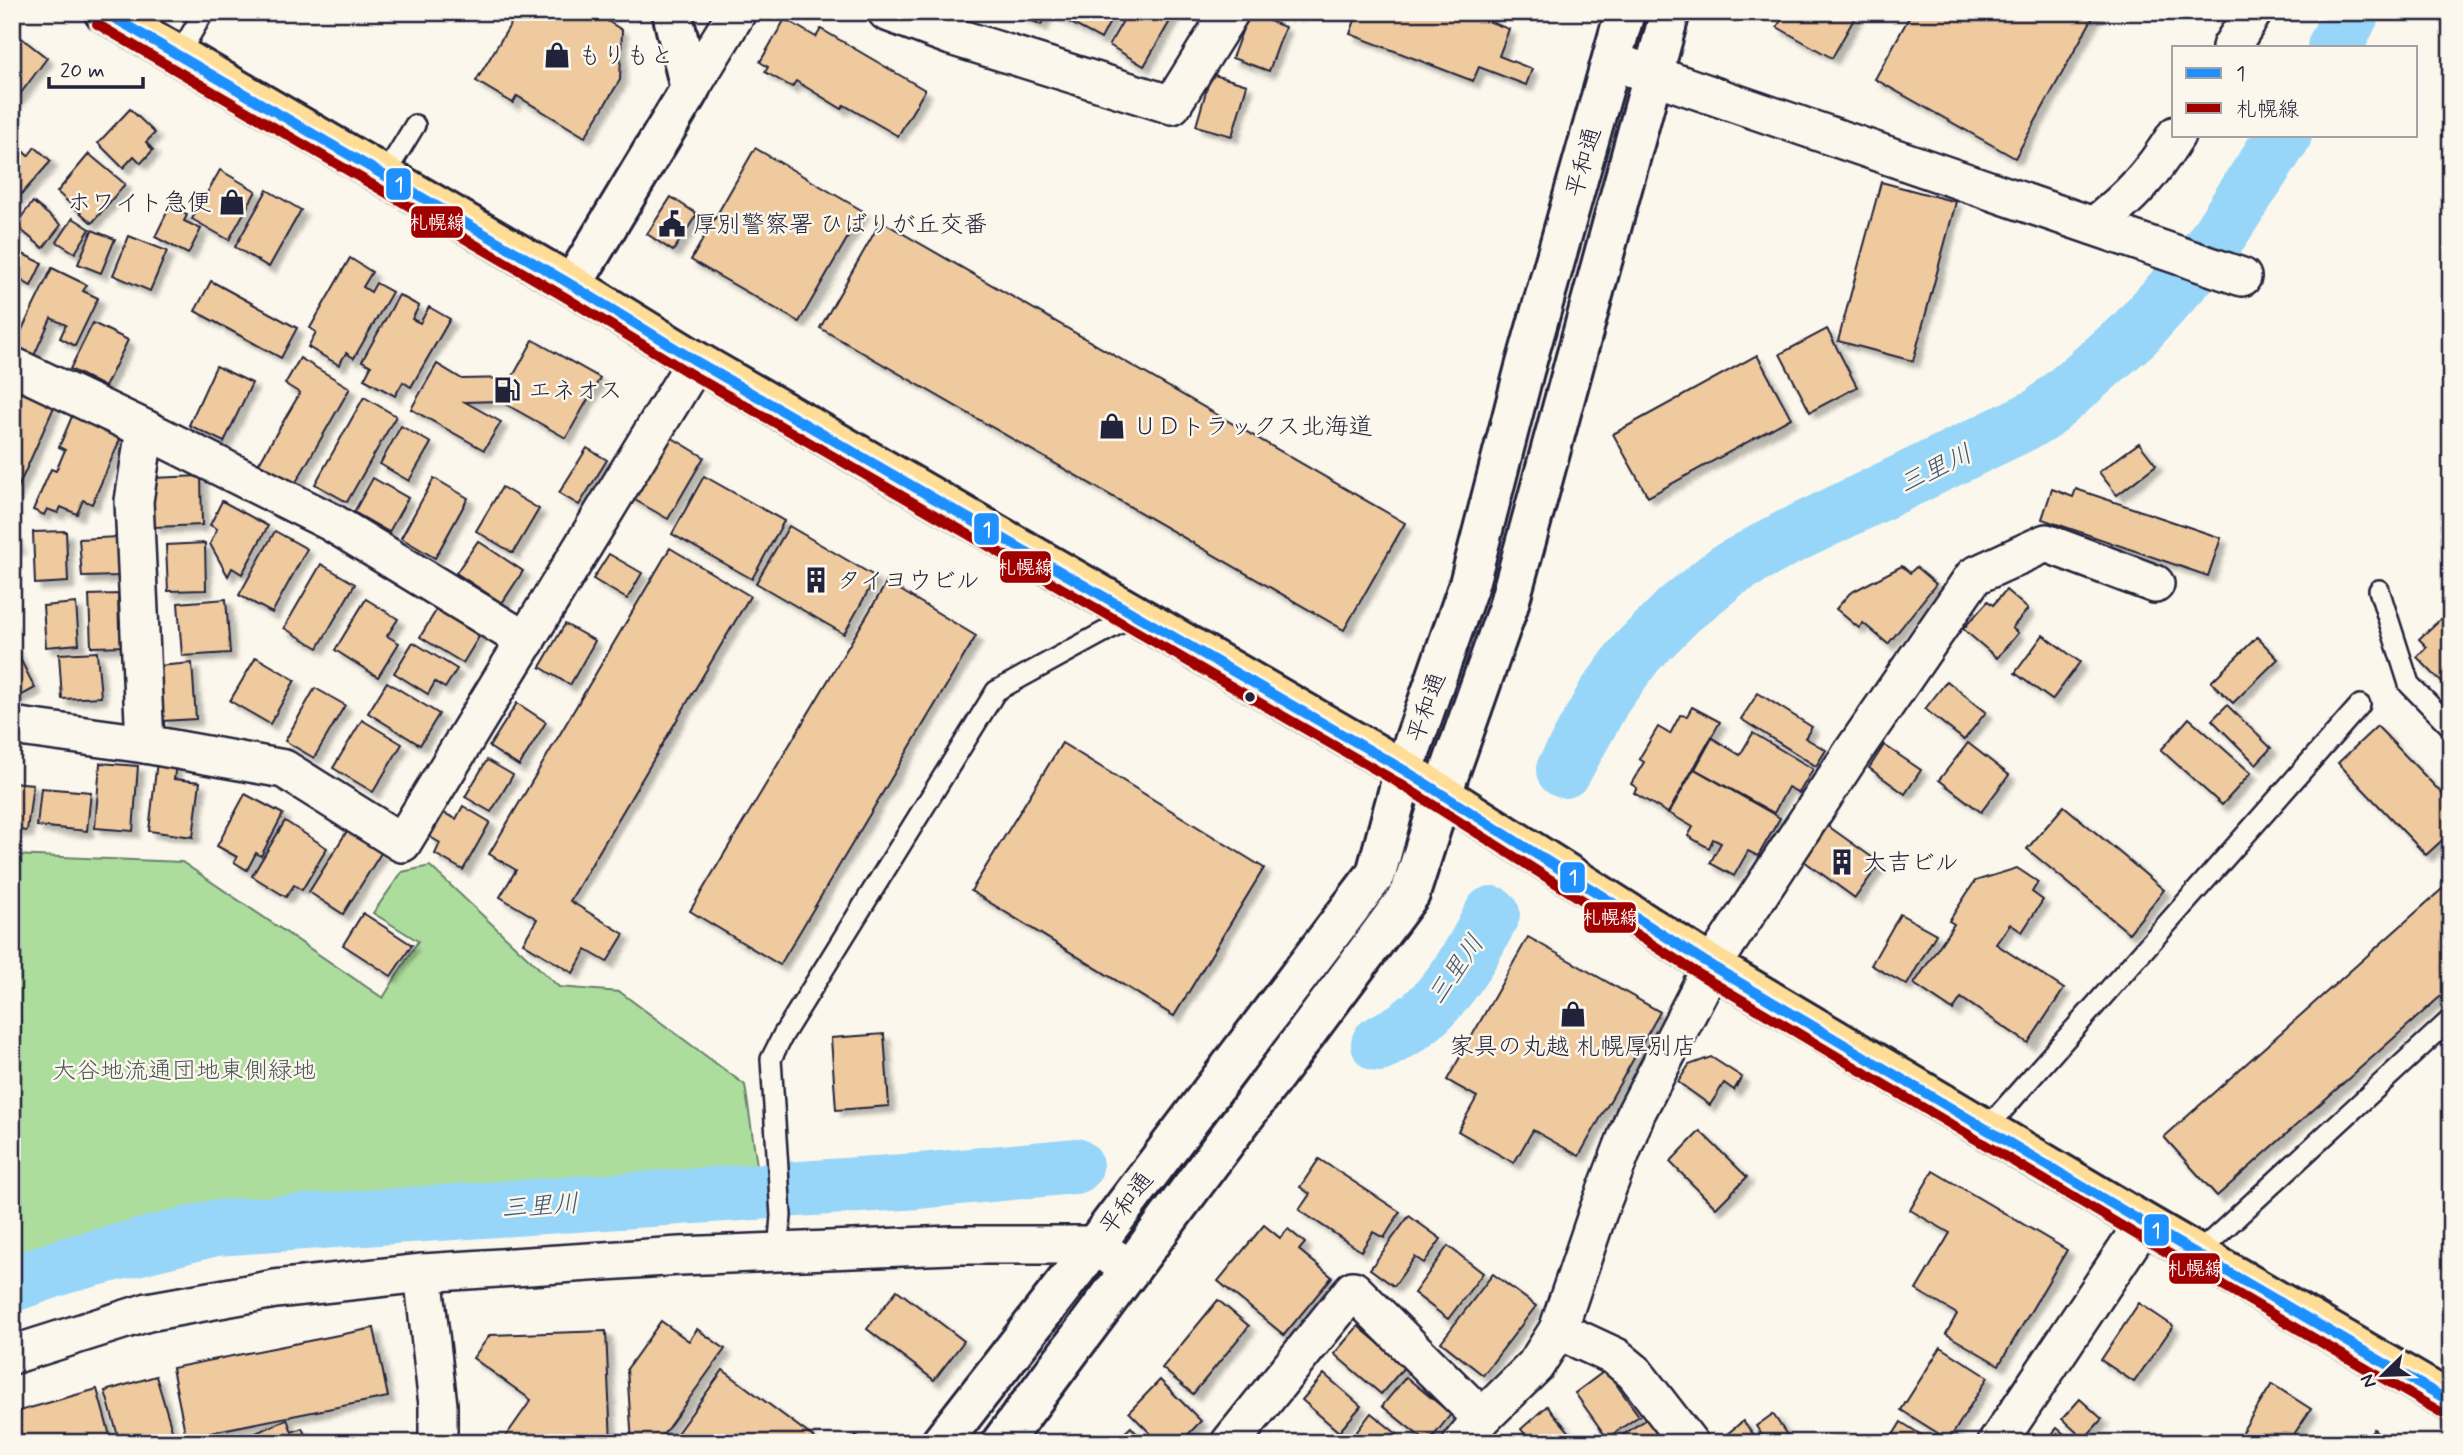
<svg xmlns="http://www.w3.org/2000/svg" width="2463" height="1455" font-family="Mynerve,'Klee One',sans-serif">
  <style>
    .green { fill: #addd9c; stroke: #68806c; stroke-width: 2 }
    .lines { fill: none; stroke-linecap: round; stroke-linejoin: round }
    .river { stroke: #97d6f8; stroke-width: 56 }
    .building { fill: #efca9f; stroke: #22223b; stroke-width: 2; filter: url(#shadow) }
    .service-casing { stroke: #22223b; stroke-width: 24 }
    .minor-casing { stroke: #22223b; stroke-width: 42 }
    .tertiary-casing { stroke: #22223b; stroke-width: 44 }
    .trunk-casing { stroke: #22223b; stroke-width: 44 }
    .service { stroke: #fbf7ec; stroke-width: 19 }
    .minor { stroke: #fbf7ec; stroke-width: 37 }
    .tertiary { stroke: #fbf7ec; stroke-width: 38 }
    .trunk { stroke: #ffdd96; stroke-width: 38 }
    .bus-1-casing { stroke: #fbf7ec; stroke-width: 16 }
    .bus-2-casing { stroke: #fbf7ec; stroke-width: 16 }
    .bus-1 { stroke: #1e90ff; stroke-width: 10 }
    .bus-2 { stroke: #a00000; stroke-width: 10 }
    .bus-dot { fill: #22223b; stroke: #fbf7ec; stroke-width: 2.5 }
    .labels { text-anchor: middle; stroke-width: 5; stroke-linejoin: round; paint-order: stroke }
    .poi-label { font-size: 24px; fill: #22223b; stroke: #fbf7ec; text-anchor: start }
    .street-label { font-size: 24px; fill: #22223b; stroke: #fbf7ec }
    .park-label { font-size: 24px; fill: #4c5a58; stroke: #fbf7ec }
    .water-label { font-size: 26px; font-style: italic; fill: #455874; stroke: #fbf7ec }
    .line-badge { stroke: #fbf7ec; stroke-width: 2.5 }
    .badge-label { font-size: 19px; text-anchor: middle; font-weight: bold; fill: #fff }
  </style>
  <defs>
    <filter id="shadow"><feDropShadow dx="6" dy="6" stdDeviation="2" flood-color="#0004"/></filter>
  </defs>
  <rect width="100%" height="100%" fill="#fbf7ec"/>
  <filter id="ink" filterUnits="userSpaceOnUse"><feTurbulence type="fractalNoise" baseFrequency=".0143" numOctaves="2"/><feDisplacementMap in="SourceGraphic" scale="14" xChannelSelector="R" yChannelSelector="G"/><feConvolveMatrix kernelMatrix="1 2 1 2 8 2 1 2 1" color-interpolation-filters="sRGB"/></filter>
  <g filter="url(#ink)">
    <polygon class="green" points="12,855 182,862 383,998 418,941 373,913 402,872 430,866 559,987 620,992 745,1085 759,1179 68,1254 12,1271"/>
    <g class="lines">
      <g class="river">
        <polyline points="2335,47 2352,12"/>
        <polyline points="1564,770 1604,697 1637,652 1679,610 1727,571 1787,538 2041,415 2135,333 2210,249 2284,135"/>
        <path d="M1379,1044C1389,1037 1402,1032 1412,1024C1448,997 1472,954 1492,914"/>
        <polyline points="12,1284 67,1265 215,1228 919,1181 1075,1166"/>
      </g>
    </g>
    <g class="building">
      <polygon points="518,12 593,12 622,30 620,80 585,137 517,96 513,103 476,81"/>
      <polygon points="1015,12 1047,12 1041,25"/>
      <polygon points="1055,12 1115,12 1101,39 1054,14"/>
      <polygon points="1128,12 1166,12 1173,16 1144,66 1109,45"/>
      <polygon points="1358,12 1493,12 1490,22 1509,29 1499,56 1532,69 1526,85 1479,67 1473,81 1350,34"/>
      <polygon points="1786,12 1858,12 1832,58 1777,27"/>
      <polygon points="1912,12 2096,12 2015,158 1875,79"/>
      <polygon points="1249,13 1285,27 1269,71 1232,58"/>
      <polygon points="785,19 816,37 821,29 925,90 898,136 844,105 842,109 796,81 792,87 765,72 768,67 760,62"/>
      <polygon points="15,33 47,58 15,101 12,99 12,36"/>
      <polygon points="1211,74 1247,85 1232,136 1196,126"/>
      <polygon points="130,109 155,133 146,142 153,150 141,163 134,156 123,168 98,143"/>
      <polygon points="12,141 28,156 35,147 51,161 12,205"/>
      <polygon points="755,148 863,211 799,322 691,260"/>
      <polygon points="89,154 125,184 92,223 57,192"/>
      <polygon points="220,170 256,191 229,240 192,219"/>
      <polygon points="1881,182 1956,202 1913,361 1838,341"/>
      <polygon points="267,190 301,210 269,267 235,247"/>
      <polygon points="671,197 697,214 673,251 647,234"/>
      <polygon points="33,202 61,225 43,248 15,225"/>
      <polygon points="170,206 187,215 184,221 201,229 188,254 155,237"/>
      <polygon points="73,218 90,229 75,253 57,242"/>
      <polygon points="881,221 1405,523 1344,630 820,328"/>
      <polygon points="92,230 115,239 101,273 78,264"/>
      <polygon points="129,236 167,251 150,291 113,275"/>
      <polygon points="12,249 42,263 31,286 17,278 12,288"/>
      <polygon points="350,258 372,272 363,287 371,292 376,283 392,292 354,358 346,353 339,365 308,347 316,332 310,328"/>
      <polygon points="52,268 87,285 83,291 98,298 75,346 60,338 66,325 51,318 32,360 12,350"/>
      <polygon points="211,281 297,328 281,358 195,311"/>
      <polygon points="399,295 419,306 412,319 420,323 429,307 450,319 411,387 403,382 395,396 364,379 371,366 362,361"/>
      <polygon points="93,323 128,340 105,387 70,369"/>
      <polygon points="1827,329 1857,387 1810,412 1780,354"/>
      <polygon points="533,340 600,378 566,438 500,401 465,402 501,422 484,450 411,409 437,364 462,379 512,378"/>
      <polygon points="1757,355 1791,418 1648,497 1613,434"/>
      <polygon points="300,358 350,388 295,484 259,463 300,393 285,384"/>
      <polygon points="216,366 252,383 224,442 189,425"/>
      <polygon points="17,390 54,407 12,501 12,400"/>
      <polygon points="364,397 396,416 347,502 315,484"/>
      <polygon points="73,414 122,435 92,504 83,500 77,514 61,507 58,513 47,509 44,515 33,510 51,469 56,471 65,450 59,447"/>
      <polygon points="401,426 431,443 409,481 380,464"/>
      <polygon points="664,433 704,457 668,519 628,496"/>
      <polygon points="2139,443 2156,465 2117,495 2099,472"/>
      <polygon points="587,448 607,460 579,505 559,493"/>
      <polygon points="201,476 202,525 154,527 152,478"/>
      <polygon points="704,476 784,521 752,579 672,534"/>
      <polygon points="373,478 408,498 389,532 354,512"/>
      <polygon points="434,478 468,498 435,558 401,538"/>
      <polygon points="502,487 539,509 513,553 476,531"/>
      <polygon points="2052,489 2073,497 2076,489 2221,538 2208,576 2042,519"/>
      <polygon points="222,501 268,526 242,574 232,568 228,576 210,544 217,529 210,525"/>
      <polygon points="789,526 876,577 844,634 756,583"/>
      <polygon points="66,531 68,582 35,584 33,532"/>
      <polygon points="275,531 307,549 272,613 239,595"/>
      <polygon points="12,532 19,547 12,550"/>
      <polygon points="118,537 119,576 82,577 79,539"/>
      <polygon points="478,541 523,571 502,603 456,573"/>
      <polygon points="205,543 206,590 168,591 166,545"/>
      <polygon points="670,548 750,596 570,901 624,934 607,962 586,950 573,973 523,943 537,919 500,897 516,870 489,854"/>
      <polygon points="609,554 642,573 627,599 593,579"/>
      <polygon points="321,564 355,584 318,648 284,628"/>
      <polygon points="1902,566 1910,573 1916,567 1936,584 1888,644 1863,623 1859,628 1836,609 1850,593"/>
      <polygon points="887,582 976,636 780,965 690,911"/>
      <polygon points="2006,590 2028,609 2012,628 2018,633 1997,658 1963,629 1988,601 1993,605"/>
      <polygon points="118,594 119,628 129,628 129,646 91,647 89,595"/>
      <polygon points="226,599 230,653 182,656 178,603"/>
      <polygon points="366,599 398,619 387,636 399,643 378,677 335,650"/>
      <polygon points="76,603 79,644 46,647 43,606"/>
      <polygon points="440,604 483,630 463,663 420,637"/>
      <polygon points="2451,609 2451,692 2417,657 2427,647 2419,639"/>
      <polygon points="565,624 595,641 570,685 540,667"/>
      <polygon points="2043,635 2080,662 2052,700 2015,673"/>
      <polygon points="2257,637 2278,659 2233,703 2211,682"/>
      <polygon points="413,642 457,669 445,688 435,682 428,694 394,673"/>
      <polygon points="12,643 35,688 15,699 12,694"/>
      <polygon points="97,652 101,697 62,699 59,654"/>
      <polygon points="256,657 295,680 270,724 230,701"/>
      <polygon points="192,663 196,719 162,721 158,666"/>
      <polygon points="1947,681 1986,712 1964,740 1925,709"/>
      <polygon points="387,682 439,714 420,745 368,713"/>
      <polygon points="315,688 345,705 314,758 285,741"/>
      <polygon points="1758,693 1812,727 1805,738 1826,750 1816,766 1741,719"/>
      <polygon points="517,703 546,722 519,766 489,747"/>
      <polygon points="2227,705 2271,748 2256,764 2212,720"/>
      <polygon points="1692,707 1720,722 1668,813 1634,793 1637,788 1631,784 1644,762 1639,759 1658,727 1670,734 1680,715 1687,716"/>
      <polygon points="2189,718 2251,773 2222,805 2161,750"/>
      <polygon points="362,720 402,744 373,792 333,768"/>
      <polygon points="2377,726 2451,803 2451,832 2426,855 2338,763"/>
      <polygon points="1753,733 1813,769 1799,793 1788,787 1774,813 1695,769 1712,738 1740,755"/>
      <polygon points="1062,743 1264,868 1174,1016 971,891"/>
      <polygon points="1968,743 2009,775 1981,812 1939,780"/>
      <polygon points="1884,745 1921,770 1905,794 1869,768"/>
      <polygon points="487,760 513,775 491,812 465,797"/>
      <polygon points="157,761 176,764 174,779 200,782 193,837 149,831"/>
      <polygon points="100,763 138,766 133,831 95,828"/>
      <polygon points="1694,769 1780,818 1758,856 1748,851 1734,876 1710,863 1721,843 1713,839 1709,848 1688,836 1693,827 1669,813"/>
      <polygon points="12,782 33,784 27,831 12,829"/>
      <polygon points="41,788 91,792 87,831 37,826"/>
      <polygon points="245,794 283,814 261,856 256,853 247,870 234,862 237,857 217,846"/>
      <polygon points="463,806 490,822 463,870 435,854 440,843 430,837 444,813 456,819"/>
      <polygon points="2064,806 2164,890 2129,933 2027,849"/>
      <polygon points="285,821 327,848 302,890 294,885 286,897 252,876"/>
      <polygon points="1828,826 1880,863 1855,898 1804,861"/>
      <polygon points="347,831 381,853 343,914 309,892"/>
      <polygon points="2017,868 2038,882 2032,892 2043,900 2022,932 2010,924 1996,944 2064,989 2028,1043 1961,998 1953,1010 1914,984 1954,924 1949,921 1975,881"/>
      <polygon points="2451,881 2451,987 2217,1196 2164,1137"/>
      <polygon points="363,913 412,945 391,976 343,945"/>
      <polygon points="1900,914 1936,934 1907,985 1871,965"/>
      <polygon points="1528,937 1660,1012 1579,1156 1533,1130 1514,1163 1458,1131 1477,1097 1447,1080"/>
      <polygon points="884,1034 889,1106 836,1110 831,1038"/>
      <polygon points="1711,1057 1742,1077 1734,1090 1724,1083 1710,1105 1678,1082 1689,1065"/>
      <polygon points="1700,1131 1747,1177 1716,1208 1670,1162"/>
      <polygon points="1319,1159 1400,1212 1384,1238 1373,1232 1361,1251 1299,1210 1310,1194 1300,1187"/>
      <polygon points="1933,1171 2067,1250 1999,1365 1946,1334 1957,1314 1916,1290 1950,1233 1910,1210"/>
      <polygon points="1409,1216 1441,1239 1424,1263 1415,1257 1394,1286 1370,1269"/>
      <polygon points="1264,1225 1280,1238 1288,1229 1305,1243 1299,1250 1332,1277 1284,1335 1218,1281"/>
      <polygon points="1448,1246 1483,1273 1448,1319 1414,1293"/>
      <polygon points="1493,1274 1536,1306 1483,1375 1441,1342"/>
      <polygon points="897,1290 964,1341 934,1380 867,1329"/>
      <polygon points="1218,1300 1249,1326 1193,1394 1162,1368"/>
      <polygon points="2139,1303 2173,1326 2134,1382 2101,1360"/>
      <polygon points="661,1321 689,1341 697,1329 725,1349 657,1443 632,1443 627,1369"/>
      <polygon points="1358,1326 1405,1366 1381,1394 1334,1354"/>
      <polygon points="374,1328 388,1397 186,1437 172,1368"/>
      <polygon points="606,1331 611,1443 501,1443 531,1400 473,1358 490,1335"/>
      <polygon points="1941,1347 1988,1377 1949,1440 1901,1410"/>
      <polygon points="723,1370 821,1443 670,1443"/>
      <polygon points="1606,1370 1639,1416 1607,1438 1575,1393"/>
      <polygon points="1324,1374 1361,1406 1339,1432 1302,1400"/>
      <polygon points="156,1376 176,1443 120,1443 105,1391"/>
      <polygon points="1406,1377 1451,1414 1428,1443 1382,1406"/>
      <polygon points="1160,1380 1201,1421 1180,1443 1160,1443 1129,1412"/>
      <polygon points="2272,1384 2311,1409 2288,1443 2235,1443"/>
      <polygon points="97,1389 112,1443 12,1443 12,1413"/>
      <polygon points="2080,1399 2102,1419 2084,1439 2062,1419"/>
      <polygon points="1547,1406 1579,1443 1532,1443 1521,1429"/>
      <polygon points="1371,1413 1408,1443 1359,1443 1352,1438"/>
      <polygon points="1773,1414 1789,1438 1782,1443 1767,1443 1756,1426"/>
      <polygon points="287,1419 292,1432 302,1428 309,1443 233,1443"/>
      <polygon points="1646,1419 1663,1443 1614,1443 1613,1442"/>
      <polygon points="1743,1421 1760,1443 1716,1443"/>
      <polygon points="1901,1422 1934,1443 1888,1443"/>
      <polygon points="1131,1427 1145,1443 1113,1443"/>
      <polygon points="2057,1428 2075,1443 2045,1443"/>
      <polygon points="2374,1429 2388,1443 2360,1443"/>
      <polygon points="856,1435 867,1443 850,1443"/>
    </g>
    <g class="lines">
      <g class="service-casing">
        <g id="service">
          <polyline points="178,56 204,12"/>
          <polyline points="384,176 415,125"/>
          <polyline points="2379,590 2409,684 2451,727"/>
          <polyline points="1986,1129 2360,705"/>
          <polyline points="778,1252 781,1216 771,1059 783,1035 996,691 1137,614"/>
          <polyline points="2197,1254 2451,1019"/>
        </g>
      </g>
      <g class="minor-casing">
        <g id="minor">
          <polyline points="887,12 951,36 1172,105 1230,12"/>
          <polyline points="2231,47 2253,12"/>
          <polyline points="1612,61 2242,277"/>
          <polyline points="690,89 737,12"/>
          <path d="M2094,226C2132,196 2150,176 2176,135"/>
          <polyline points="12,366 145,429 331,522 526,641"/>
          <polyline points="12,726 145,744 284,769 402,843 696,361"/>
          <polyline points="145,744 134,501 145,429"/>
          <polyline points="423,1273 438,1405 438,1443"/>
          <polyline points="1558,1330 1616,1357 1634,1372 1689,1443"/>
          <polyline points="12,1355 148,1312 275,1289 423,1273 680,1256 952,1245 1095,1245 1131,1270"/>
          <polyline points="1230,1443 1353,1290 1482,1418"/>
          <polyline points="1462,1443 1482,1418 1535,1366 1558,1330 1598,1212 1636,1113 1712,966 1850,756 1974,576 2046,543 2155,584"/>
          <polyline points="1997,1443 2144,1223"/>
        </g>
      </g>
      <g class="tertiary-casing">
        <g id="tertiary">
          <polyline points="572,285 690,89 672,12"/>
          <polyline points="941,1443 1095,1245 1376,874 1404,770 1469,584 1524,371 1625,12"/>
          <polyline points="1001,1443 1410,894 1442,794 1508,607 1670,12"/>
        </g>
      </g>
      <g class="trunk-casing">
        <polyline id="trunk" points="104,12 572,285 696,361 1404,770 1712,966 2144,1223 2451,1402"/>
      </g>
      <use href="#service" class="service"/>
      <use href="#minor" class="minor"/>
      <use href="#tertiary" class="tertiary"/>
      <use href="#trunk" class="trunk"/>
      <g class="bus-1-casing">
        <polyline id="bus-1" points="104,12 572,285 696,361 1404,770 1712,966 2144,1223 2451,1402"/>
      </g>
      <g class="bus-2-casing">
        <polyline id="bus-2" points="97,24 565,297 689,373 1397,782 1705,978 2137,1235 2444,1414"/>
      </g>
      <use href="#bus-1" class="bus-1"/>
      <use href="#bus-2" class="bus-2"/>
    </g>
  </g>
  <defs>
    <g id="shop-bare" transform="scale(2.1)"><path d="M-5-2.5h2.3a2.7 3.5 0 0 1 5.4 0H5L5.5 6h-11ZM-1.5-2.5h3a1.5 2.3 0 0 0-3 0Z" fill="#22223b" stroke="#fbf7ec" stroke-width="2.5" paint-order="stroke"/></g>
    <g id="civic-bare" transform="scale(2.1)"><path d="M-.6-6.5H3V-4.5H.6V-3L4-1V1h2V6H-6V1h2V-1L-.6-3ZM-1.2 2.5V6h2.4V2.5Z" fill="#22223b" stroke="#fbf7ec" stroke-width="2.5" paint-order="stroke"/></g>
    <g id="fuel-bare" transform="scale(2.1)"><path d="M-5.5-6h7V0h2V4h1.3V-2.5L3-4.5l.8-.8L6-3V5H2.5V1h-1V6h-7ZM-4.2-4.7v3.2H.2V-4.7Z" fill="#22223b" stroke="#fbf7ec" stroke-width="2.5" paint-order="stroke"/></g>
    <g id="building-bare" transform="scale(2.1)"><path d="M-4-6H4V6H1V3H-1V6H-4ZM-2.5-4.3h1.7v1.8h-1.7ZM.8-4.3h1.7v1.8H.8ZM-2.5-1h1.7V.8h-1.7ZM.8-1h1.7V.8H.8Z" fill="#22223b" stroke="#fbf7ec" stroke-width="2.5" paint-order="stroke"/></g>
  </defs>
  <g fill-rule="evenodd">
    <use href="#shop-bare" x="557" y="55"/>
    <use href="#shop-bare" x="232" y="202"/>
    <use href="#civic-bare" x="672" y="224"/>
    <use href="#fuel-bare" x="507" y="390"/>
    <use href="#shop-bare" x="1112" y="426"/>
    <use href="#building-bare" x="816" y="580"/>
    <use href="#building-bare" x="1842" y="862"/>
    <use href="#shop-bare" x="1573" y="1014"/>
  </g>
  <circle class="bus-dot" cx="1250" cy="697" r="6"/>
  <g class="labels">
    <g class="poi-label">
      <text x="578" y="63">もりもと</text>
      <text x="211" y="210" text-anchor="end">ホワイト急便</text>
      <text x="693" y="232">厚別警察署 ひばりが丘交番</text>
      <text x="528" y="398">エネオス</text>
      <text x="1133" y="434">ＵＤトラックス北海道</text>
      <text x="837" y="588">タイヨウビル</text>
      <text x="1863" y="870">大吉ビル</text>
      <text x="1573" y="1054" text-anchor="middle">家具の丸越 札幌厚別店</text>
    </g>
    <g class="street-label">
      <text transform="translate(1583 162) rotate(-74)" y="8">平和通</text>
      <text transform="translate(1426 707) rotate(-71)" y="8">平和通</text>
      <text transform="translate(1126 1203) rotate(-53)" y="8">平和通</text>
    </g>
    <g class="park-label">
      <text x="184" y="1078">大谷地流通団地東側緑地</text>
    </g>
    <g class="water-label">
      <text transform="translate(1935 468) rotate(-26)" y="9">三里川</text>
      <text transform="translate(1455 969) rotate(-55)" y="9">三里川</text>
      <text transform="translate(540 1205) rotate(-4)" y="9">三里川</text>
    </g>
  </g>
  <g class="line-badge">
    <rect x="385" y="167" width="27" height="34" rx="7" fill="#1e90ff"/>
    <rect x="410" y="205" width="54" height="34" rx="7" fill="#a00000"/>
    <rect x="973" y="512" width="27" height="34" rx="7" fill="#1e90ff"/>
    <rect x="999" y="550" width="53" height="34" rx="7" fill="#a00000"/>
    <rect x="1559" y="861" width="27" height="33" rx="7" fill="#1e90ff"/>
    <rect x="1583" y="901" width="54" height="33" rx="7" fill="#a00000"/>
    <rect x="2143" y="1213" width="27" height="34" rx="7" fill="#1e90ff"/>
    <rect x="2168" y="1252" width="53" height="33" rx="7" fill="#a00000"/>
  </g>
  <g class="badge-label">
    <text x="399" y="191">1</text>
    <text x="437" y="229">札幌線</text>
    <text x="987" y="536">1</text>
    <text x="1025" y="574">札幌線</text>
    <text x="1573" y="884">1</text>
    <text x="1610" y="924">札幌線</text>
    <text x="2156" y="1237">1</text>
    <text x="2195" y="1275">札幌線</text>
  </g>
  <rect width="2463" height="1455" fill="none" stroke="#fbf7ec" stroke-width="42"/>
  <rect x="21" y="21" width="2421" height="1413" fill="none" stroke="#22223b" stroke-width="2.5" filter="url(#ink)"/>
  <rect x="2172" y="46" width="245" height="91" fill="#fbf7ec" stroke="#a4a2a5" stroke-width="2"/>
  <rect x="2186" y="68" width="35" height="10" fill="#1e90ff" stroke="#a4a2a5" stroke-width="2"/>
  <text x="2236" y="80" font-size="21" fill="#22223b">1</text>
  <rect x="2186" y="103" width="35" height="10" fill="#a00000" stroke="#a4a2a5" stroke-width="2"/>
  <text x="2236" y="116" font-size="21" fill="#22223b">札幌線</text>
  <g transform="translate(2383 1375) rotate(247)" stroke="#fbf7ec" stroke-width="5" paint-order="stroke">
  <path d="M0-5L12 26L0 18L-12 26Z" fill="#22223b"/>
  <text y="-10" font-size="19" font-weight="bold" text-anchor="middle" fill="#22223b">N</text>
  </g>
  <path d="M49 77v10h94v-10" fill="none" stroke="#22223b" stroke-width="3.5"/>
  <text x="60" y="77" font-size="21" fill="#22223b" stroke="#fbf7ec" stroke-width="5" paint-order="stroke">20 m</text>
</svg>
